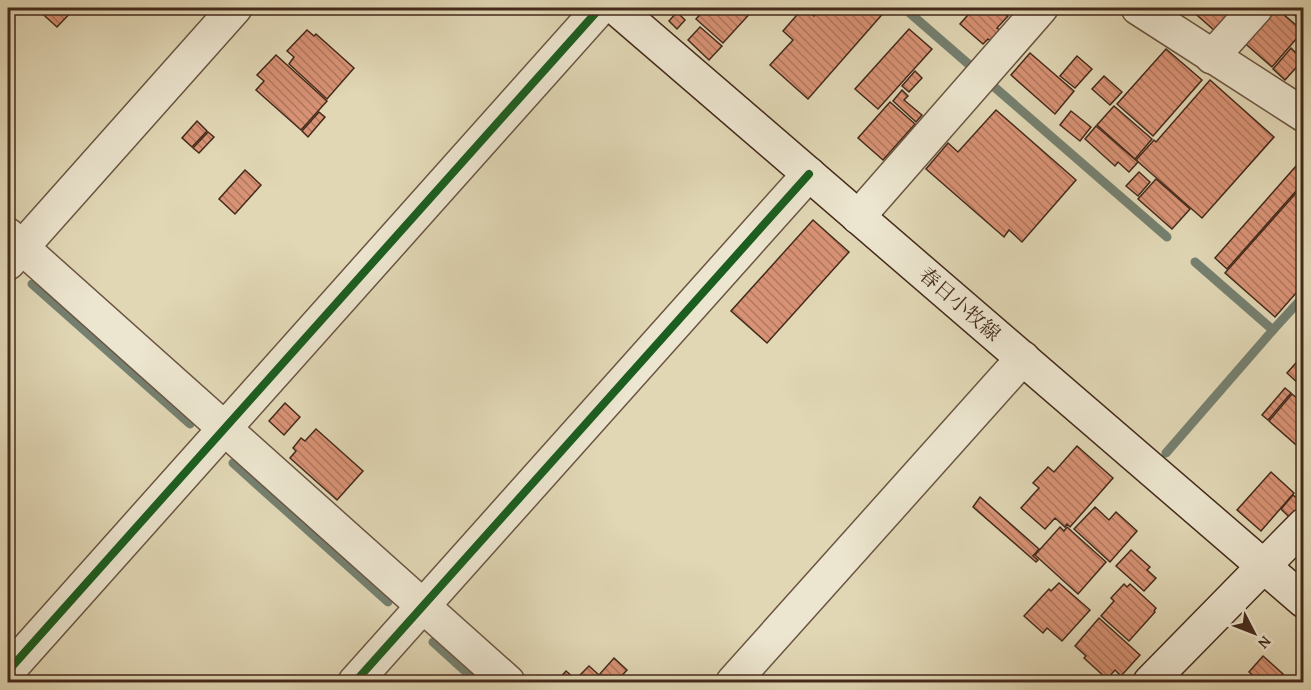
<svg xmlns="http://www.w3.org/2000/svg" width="1311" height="690" font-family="'Gentium Book Plus','Noto Serif JP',serif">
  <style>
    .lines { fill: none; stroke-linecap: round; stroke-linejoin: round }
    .stream { stroke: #758070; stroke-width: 9 }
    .building { fill: url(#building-back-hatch); stroke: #442a1b; stroke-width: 1.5 }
    .street-casing { stroke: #6b5542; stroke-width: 36 }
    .secondary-casing { stroke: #442a1b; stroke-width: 36 }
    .street { stroke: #ece5cf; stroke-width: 33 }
    .secondary { stroke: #ece5cf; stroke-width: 33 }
    .cycleway-casing { stroke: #ece5cf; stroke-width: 11 }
    .cycleway { stroke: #1b5e20; stroke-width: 8 }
    .labels { text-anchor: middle; stroke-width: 5; stroke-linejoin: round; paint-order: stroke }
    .street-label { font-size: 20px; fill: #442a1b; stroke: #ece5cf }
  </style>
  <defs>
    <pattern id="building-back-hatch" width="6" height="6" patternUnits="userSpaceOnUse" patternTransform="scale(1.5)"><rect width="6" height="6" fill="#d89275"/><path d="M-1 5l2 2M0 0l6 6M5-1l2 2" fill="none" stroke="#b1775f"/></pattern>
  </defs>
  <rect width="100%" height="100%" fill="#e1d7b5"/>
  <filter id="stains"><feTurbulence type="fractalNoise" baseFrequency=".00333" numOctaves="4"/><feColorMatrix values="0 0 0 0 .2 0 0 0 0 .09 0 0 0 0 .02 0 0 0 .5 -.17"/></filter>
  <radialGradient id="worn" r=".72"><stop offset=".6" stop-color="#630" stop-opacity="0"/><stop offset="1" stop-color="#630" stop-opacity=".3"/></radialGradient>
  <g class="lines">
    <g class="stream">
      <polyline points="904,8 973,68"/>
      <polyline points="992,85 1167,237"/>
      <polyline points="32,284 190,424"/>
      <polyline points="1273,330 1304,296"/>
      <polyline points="1166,453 1273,330 1195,262"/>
      <polyline points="233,463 388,602"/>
      <polyline points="433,642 477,682"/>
    </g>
  </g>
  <g class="building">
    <polygon points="36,8 75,8 57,27"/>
    <polygon points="706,8 755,8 723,43 696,19"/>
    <polygon points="803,8 814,16 822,8 884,8 886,10 808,99 770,65 793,40 783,31"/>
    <polygon points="974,8 999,8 1008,16 997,28 1003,32 993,43 988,39 983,44 960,24"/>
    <polygon points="1191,8 1235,8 1215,31 1190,9"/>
    <polygon points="1268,8 1276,8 1303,31 1272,67 1240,39"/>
    <polygon points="1286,8 1304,8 1304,23"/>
    <polygon points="677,12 685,20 677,29 669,21"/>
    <polygon points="700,27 722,46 709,60 688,40"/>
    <polygon points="909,29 932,49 878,109 855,89"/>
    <polygon points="307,30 314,36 316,34 354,68 327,99 289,64 294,57 287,51"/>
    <polygon points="1291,48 1303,60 1285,80 1273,69"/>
    <polygon points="1166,49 1202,80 1153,136 1117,104"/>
    <polygon points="1030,53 1074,91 1055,114 1011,75"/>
    <polygon points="276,55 327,101 301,130 256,90 264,81 257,75"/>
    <polygon points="1077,56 1092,69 1075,88 1060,76"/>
    <polygon points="915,71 922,78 909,92 902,86"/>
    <polygon points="1104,76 1122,92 1110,105 1092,89"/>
    <polygon points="1210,80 1274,137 1202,218 1136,160 1154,140 1156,142"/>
    <polygon points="902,90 908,96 904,100 922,115 916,122 893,101"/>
    <polygon points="890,102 915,124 883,160 858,138"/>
    <polygon points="1114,106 1152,139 1135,159 1097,125"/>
    <polygon points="996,110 1076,180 1022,242 1009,230 1004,237 926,169 948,143 958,152"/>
    <polygon points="1071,111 1091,127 1080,141 1060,125"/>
    <polygon points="319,112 325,117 308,137 302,131"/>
    <polygon points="197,121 207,131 192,147 182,138"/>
    <polygon points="1096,126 1138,162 1129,172 1118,162 1115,166 1085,139"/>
    <polygon points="208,132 214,137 199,153 193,148"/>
    <polygon points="1304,157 1304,182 1227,269 1215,258"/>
    <polygon points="245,170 261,185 235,214 219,199"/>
    <polygon points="1139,172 1150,182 1138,196 1126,186"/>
    <polygon points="1156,179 1190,209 1172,229 1138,199"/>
    <polygon points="1304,184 1304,284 1275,317 1225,273"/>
    <polygon points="813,220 849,252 767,343 731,311"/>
    <polygon points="1304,354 1304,381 1300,385 1287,373"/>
    <polygon points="1285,388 1291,393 1268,420 1262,415"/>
    <polygon points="1292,394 1304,404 1304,447 1302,450 1269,421"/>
    <polygon points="285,403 300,417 284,435 269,421"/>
    <polygon points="316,429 363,471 337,500 290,458 296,451 293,448 301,438 305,441"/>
    <polygon points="1077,446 1113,478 1070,527 1067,524 1065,527 1055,518 1045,529 1021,508 1039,488 1033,483 1048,467 1054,472"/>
    <polygon points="1271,472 1294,493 1261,531 1237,510"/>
    <polygon points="1293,495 1302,503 1290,518 1281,509"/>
    <polygon points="980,497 1039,549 1033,556 1038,560 1036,562 973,507"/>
    <polygon points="1095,507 1109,520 1116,512 1137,531 1110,562 1074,529"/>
    <polygon points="1060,527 1064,531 1067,527 1106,562 1078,594 1035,555"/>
    <polygon points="1131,550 1150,567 1147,570 1156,578 1144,591 1116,566"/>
    <polygon points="1059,583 1090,610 1062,641 1047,628 1043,633 1024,616 1049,589 1051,591"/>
    <polygon points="1124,584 1127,587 1130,584 1156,608 1154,611 1155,612 1129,641 1101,616 1114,601 1111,598"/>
    <polygon points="1099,618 1140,655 1121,676 1115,670 1107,679 1084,658 1086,656 1075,646"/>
    <polygon points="1263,656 1283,674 1274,682 1261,682 1249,672"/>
    <polygon points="614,658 627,670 616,682 573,682 589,666 599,675"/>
    <polygon points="566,671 573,677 568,682 556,682"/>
  </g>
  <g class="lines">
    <g class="street-casing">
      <g id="street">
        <polyline points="1138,8 1304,115"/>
        <polyline points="1212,57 1256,8"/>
        <polyline points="858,217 1041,8"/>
        <polyline points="8,235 508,682"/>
        <polyline points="8,263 235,8"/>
        <polyline points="8,671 600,8"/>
        <polyline points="355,682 809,174"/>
        <polyline points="733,682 1023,358"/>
      </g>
    </g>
    <g class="secondary-casing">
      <g id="secondary">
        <polyline points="616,8 1304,601"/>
        <polyline points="1150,682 1304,525"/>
      </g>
    </g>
    <use href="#street" class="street"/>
    <use href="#secondary" class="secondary"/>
    <g class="cycleway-casing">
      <g id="cycleway">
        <polyline points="8,671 600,8"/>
        <polyline points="355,682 809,174"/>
      </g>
    </g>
    <use href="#cycleway" class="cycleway"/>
  </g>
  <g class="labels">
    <g class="street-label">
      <text transform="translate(960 304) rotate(41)" y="7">春日小牧線</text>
    </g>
  </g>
  <rect width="1311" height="690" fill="none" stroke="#e1d7b5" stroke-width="30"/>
  <rect x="9" y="9" width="1293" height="672" fill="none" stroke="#442a1b" stroke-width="3"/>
  <rect x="15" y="15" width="1281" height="660" fill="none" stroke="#442a1b" stroke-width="1.5"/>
  <g transform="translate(1254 633) rotate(132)" stroke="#ece5cf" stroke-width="4.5" paint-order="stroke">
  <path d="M0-4.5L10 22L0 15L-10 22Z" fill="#442a1b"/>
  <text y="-9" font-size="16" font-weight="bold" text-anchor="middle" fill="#442a1b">N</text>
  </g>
  <rect width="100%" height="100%" filter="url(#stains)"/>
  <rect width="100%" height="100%" fill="url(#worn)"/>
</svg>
